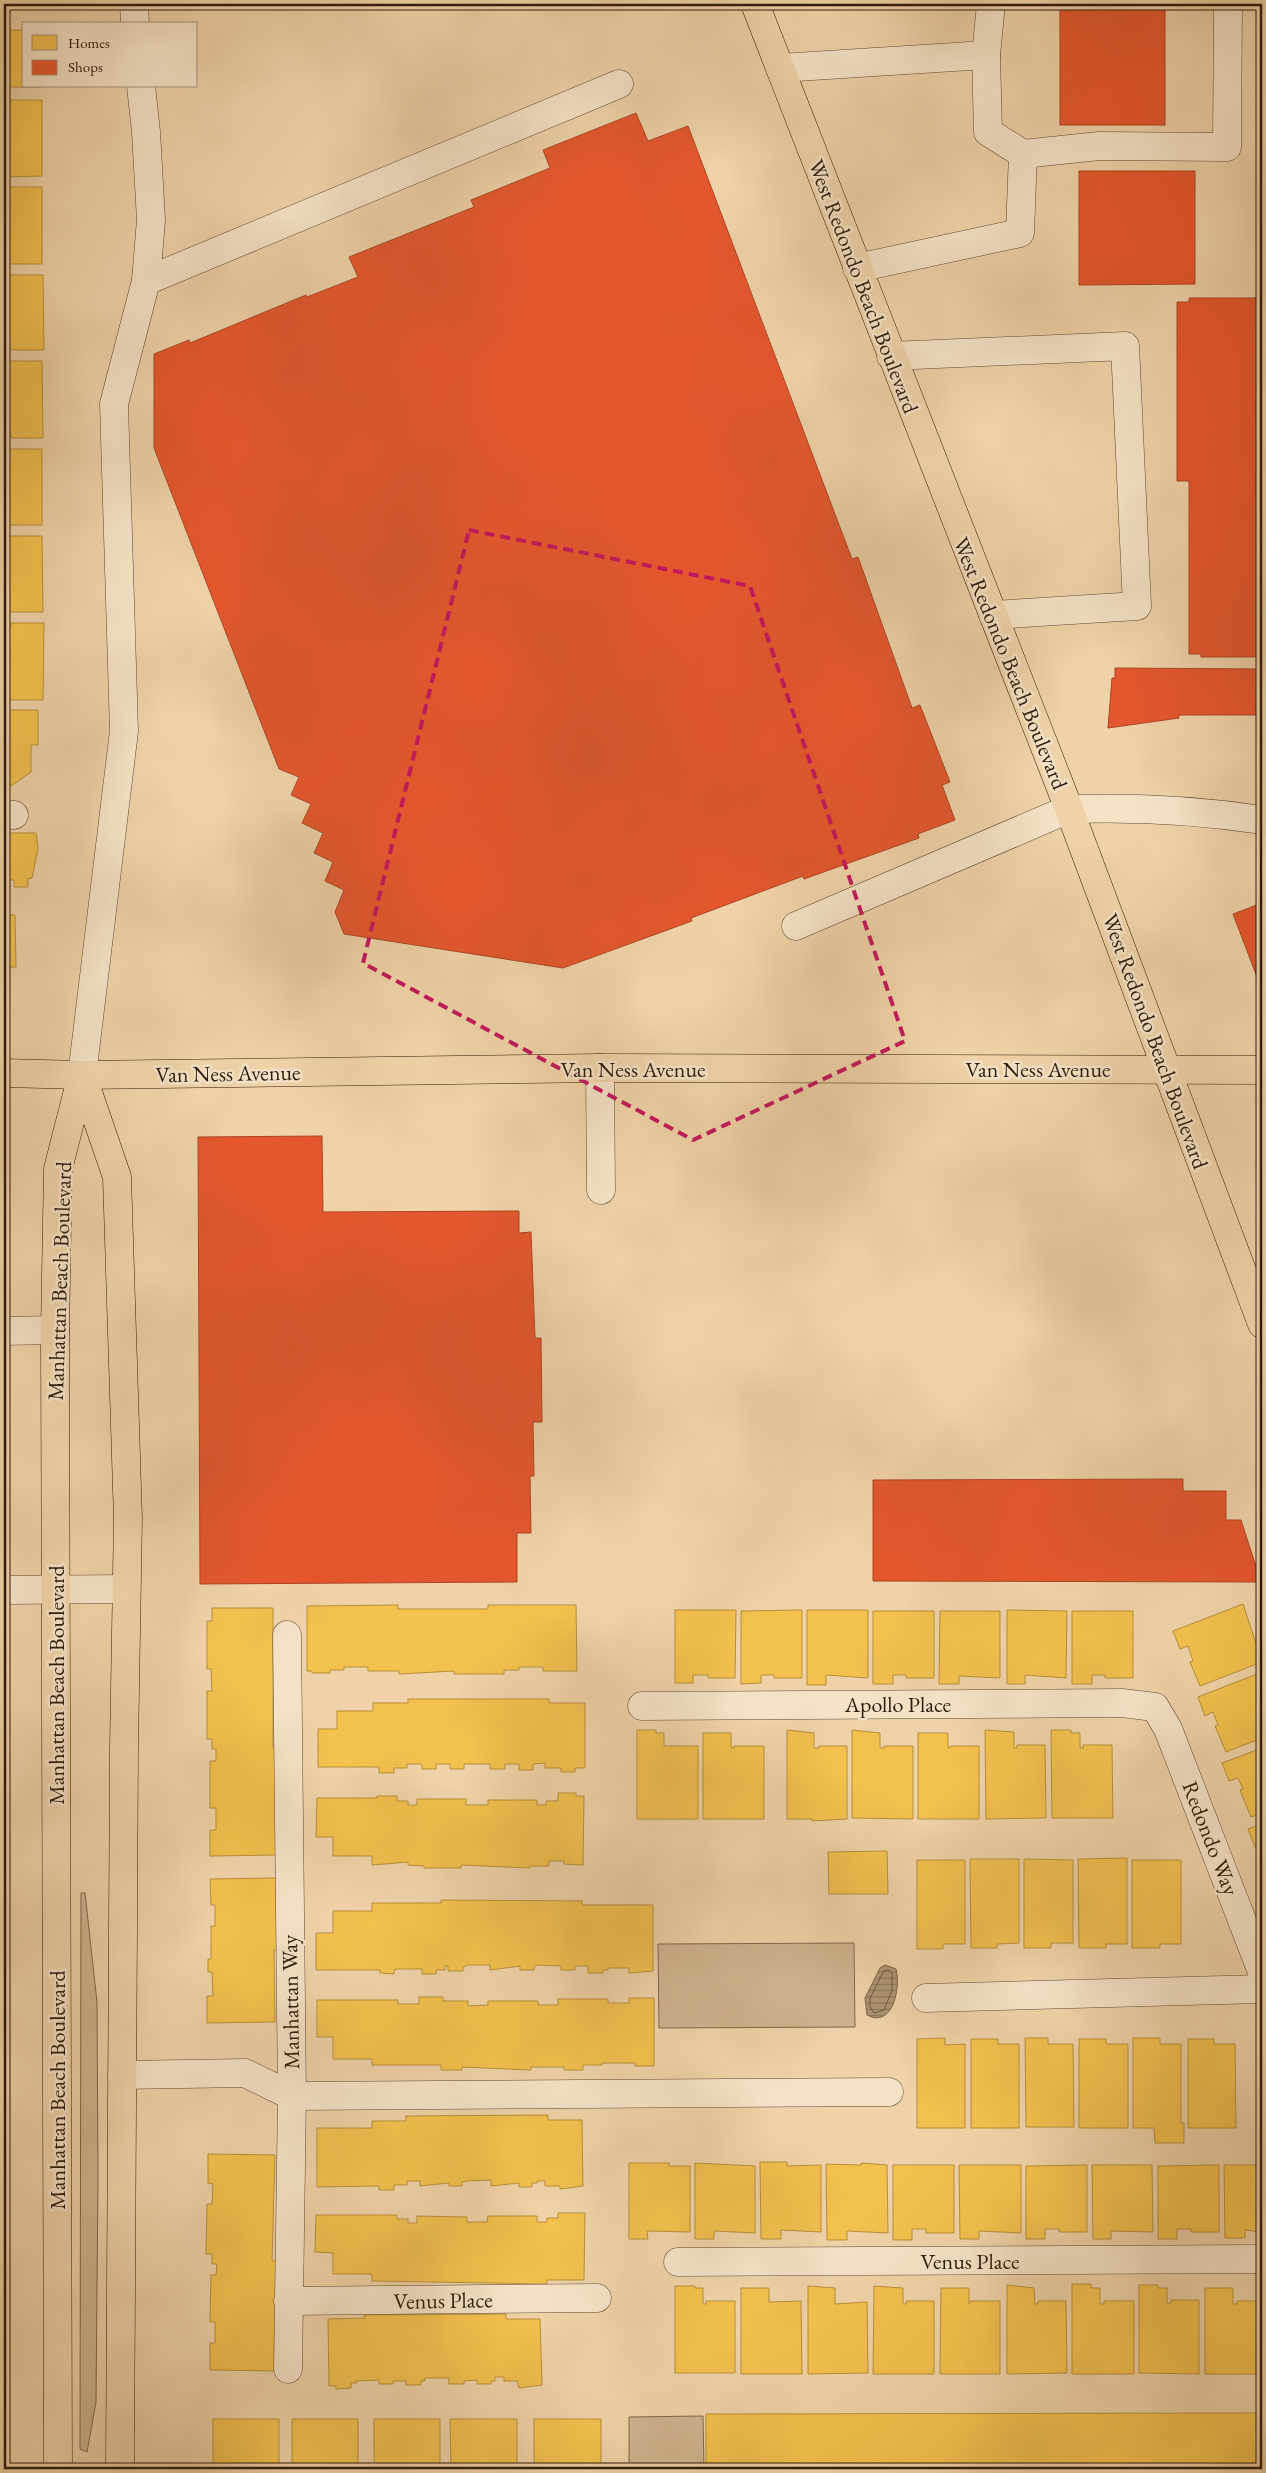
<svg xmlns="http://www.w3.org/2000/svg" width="1266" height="2473" font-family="'EB Garamond',serif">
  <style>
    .grass { fill: #ceb38c; stroke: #7e674c }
    .water { fill: url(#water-rules); stroke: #7a6449 }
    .homes { fill: #f2c14e; stroke: #b78f3a }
    .shops { fill: #e4572e; stroke: #ad4524 }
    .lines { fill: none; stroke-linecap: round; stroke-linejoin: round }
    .shore { stroke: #6d583e; stroke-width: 1 }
    .minor-casing { stroke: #5e4932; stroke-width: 29 }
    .major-casing { stroke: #2d1b0b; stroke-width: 29 }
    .minor { stroke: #f5e2c6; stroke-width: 28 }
    .major { stroke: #efd2a7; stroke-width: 28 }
    .marked { fill: none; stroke: #c2185b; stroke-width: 4; stroke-dasharray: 10 6; stroke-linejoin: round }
    .labels { text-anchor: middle; stroke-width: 5; stroke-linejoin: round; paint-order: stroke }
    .street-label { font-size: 22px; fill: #2d1b0b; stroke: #f5e2c6 }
  </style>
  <defs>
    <pattern id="water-rules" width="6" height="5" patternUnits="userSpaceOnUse" patternTransform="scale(1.25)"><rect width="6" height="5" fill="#ad9472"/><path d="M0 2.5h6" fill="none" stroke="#8d785c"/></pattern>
  </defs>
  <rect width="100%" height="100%" fill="#efd2a7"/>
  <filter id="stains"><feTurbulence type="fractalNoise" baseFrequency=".004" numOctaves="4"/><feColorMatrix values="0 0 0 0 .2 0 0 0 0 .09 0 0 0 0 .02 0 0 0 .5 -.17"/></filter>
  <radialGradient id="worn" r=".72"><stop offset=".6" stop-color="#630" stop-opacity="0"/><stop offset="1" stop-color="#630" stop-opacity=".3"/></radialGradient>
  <g class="grass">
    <polygon points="81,1893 85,1893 97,2002 98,2175 96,2402 87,2452 80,2449"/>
    <polygon points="854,1943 855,2027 659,2028 658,1944"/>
    <polygon points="703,2416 704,2469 629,2469 629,2417"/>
  </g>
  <path class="water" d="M885,1965L896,1969C901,1987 893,2029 867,2015L865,1998L880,1968Z"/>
  <g class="homes">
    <polygon points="4,4 10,4 9,30 24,30 24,86 41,87 4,87"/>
    <polygon points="4,100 42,100 42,176 4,177"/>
    <rect x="4" y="187" width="38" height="77"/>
    <polygon points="4,275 43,275 44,350 4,350"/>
    <polygon points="4,361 42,361 43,438 11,438 11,433 4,433"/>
    <rect x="4" y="449" width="38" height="76"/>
    <polygon points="4,536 42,536 43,612 5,612"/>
    <polygon points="11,623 44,623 43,700 4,700 4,625 11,626"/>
    <polygon points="4,710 38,710 38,745 31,745 31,772 11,786 4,786"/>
    <polygon points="4,833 36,833 38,849 32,878 28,879 28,887 14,887 14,880 4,880"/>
    <polygon points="4,915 15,915 16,967 4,967"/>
    <polygon points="1243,1604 1262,1662 1200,1686 1190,1662 1193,1661 1188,1646 1180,1649 1173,1631"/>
    <polygon points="398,1605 398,1609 488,1609 488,1605 576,1605 577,1671 543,1671 543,1667 519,1667 519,1670 504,1670 504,1674 454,1674 454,1671 399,1674 399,1671 368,1671 368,1667 344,1667 344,1670 330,1670 330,1673 312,1673 312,1671 307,1671 307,1606"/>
    <polygon points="212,1608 273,1608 273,1748 278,1748 278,1855 210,1856 210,1830 216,1830 216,1808 210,1808 210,1761 216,1761 216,1749 212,1749 212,1739 207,1739 207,1691 212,1691 211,1669 207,1669 207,1621 212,1621"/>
    <polygon points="675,1610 736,1610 735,1678 708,1678 708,1675 693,1675 693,1683 675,1683"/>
    <polygon points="802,1610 802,1678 774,1678 774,1675 761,1675 761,1683 741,1684 741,1611"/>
    <polygon points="807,1610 868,1610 868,1678 826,1675 826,1685 807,1685"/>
    <polygon points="1007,1610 1067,1611 1066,1678 1025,1675 1025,1684 1007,1684"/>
    <polygon points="873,1611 934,1611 934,1678 906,1678 906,1675 893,1675 893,1684 873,1684"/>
    <polygon points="940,1611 1000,1611 1000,1678 959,1676 959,1684 939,1684"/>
    <polygon points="1072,1611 1133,1611 1133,1678 1105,1678 1105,1675 1092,1675 1092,1684 1072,1684"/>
    <polygon points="1262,1672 1262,1738 1226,1752 1215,1726 1218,1725 1213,1712 1205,1716 1198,1697"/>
    <polygon points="408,1699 549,1699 549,1703 585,1703 585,1768 575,1768 575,1772 561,1772 561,1768 545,1768 545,1763 533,1764 533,1770 519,1770 519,1764 505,1764 505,1769 490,1769 490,1764 464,1764 464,1769 450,1769 450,1764 436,1764 436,1769 422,1769 422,1764 407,1764 407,1768 394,1768 394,1773 379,1773 379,1767 318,1767 318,1729 337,1729 337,1711 373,1711 373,1703 408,1703"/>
    <polygon points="637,1730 656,1730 656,1733 664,1733 664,1746 698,1746 698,1819 637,1819"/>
    <polygon points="787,1730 814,1733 814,1748 819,1748 819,1746 847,1746 847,1819 812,1821 812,1819 787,1819"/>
    <polygon points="852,1730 880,1733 880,1748 884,1748 884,1746 913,1746 913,1819 852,1818"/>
    <polygon points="985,1730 1014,1732 1014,1748 1017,1748 1017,1745 1045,1745 1046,1818 986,1819"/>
    <polygon points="1051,1730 1071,1730 1071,1733 1080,1733 1080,1748 1083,1748 1083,1745 1112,1745 1113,1818 1052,1818"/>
    <polygon points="703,1733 731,1733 731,1748 734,1748 734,1746 764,1746 764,1819 703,1819"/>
    <polygon points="918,1733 948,1733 948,1748 950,1748 950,1746 979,1746 979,1819 918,1819"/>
    <polygon points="1262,1748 1262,1813 1251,1817 1240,1790 1243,1789 1238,1778 1229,1781 1222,1763"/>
    <polygon points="558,1793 576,1793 576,1796 584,1796 583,1865 564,1864 564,1861 549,1861 549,1866 530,1866 530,1868 461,1865 461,1868 424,1868 424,1866 408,1865 408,1862 372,1865 372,1856 333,1856 333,1837 316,1837 317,1798 377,1798 377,1796 397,1796 397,1801 408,1801 408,1805 417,1805 417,1799 466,1799 466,1805 488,1805 488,1800 537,1800 537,1805 546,1805 546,1801 558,1801"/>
    <polygon points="1262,1824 1262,1845 1255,1847 1248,1829"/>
    <polygon points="887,1851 888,1894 829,1894 828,1852"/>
    <polygon points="1127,1858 1127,1944 1106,1944 1106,1948 1079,1948 1078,1859"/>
    <polygon points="970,1859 1019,1859 1019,1943 997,1944 997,1948 971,1948"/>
    <polygon points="1024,1859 1073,1860 1073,1943 1051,1943 1051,1948 1024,1948"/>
    <polygon points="917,1860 965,1860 965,1944 943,1944 943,1949 917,1949"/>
    <polygon points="1132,1860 1181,1860 1181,1944 1160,1944 1160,1948 1132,1948"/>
    <polygon points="278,1878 278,1950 274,1950 275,2022 207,2023 207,1996 213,1996 212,1972 208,1972 208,1959 211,1959 211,1926 215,1926 215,1905 211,1905 210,1879"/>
    <polygon points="441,1900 582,1901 582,1905 653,1905 653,1971 629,1973 629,1968 608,1968 608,1970 603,1970 603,1973 588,1973 588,1966 575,1966 575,1970 561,1970 561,1966 537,1965 534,1967 534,1970 520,1970 520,1966 490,1970 490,1965 468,1965 463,1967 463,1971 448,1971 448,1966 445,1966 445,1970 436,1970 436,1974 422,1974 422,1969 397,1969 394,1970 394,1974 380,1973 380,1970 316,1970 316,1933 333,1933 333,1911 372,1911 372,1903 441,1903"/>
    <polygon points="419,1997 443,1997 443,2001 468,2001 468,2006 488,2005 488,2001 538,2001 538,2005 558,2005 558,1999 608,1999 608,2003 629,2003 629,1998 654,1998 654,2066 635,2066 635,2063 602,2063 602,2065 583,2065 583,2070 564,2070 564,2067 531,2067 531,2070 462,2067 462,2070 441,2070 441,2065 372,2065 372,2059 333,2059 333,2037 317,2037 317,2000 398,2000 398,2004 419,2004"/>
    <polygon points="945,2038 945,2045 965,2044 965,2128 917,2128 917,2039"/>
    <polygon points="1025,2038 1048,2038 1048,2044 1073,2044 1074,2127 1026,2127"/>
    <polygon points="1133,2038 1160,2038 1160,2044 1181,2044 1181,2123 1184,2123 1184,2143 1155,2143 1154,2128 1133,2128"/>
    <polygon points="971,2039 998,2039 998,2044 1019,2044 1019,2128 971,2128"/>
    <polygon points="1079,2039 1106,2039 1106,2044 1128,2044 1128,2128 1079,2128"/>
    <polygon points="1188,2039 1214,2039 1214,2044 1235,2044 1236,2128 1188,2128"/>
    <polygon points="548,2115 548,2120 582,2120 583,2186 560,2189 560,2186 545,2186 545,2181 537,2181 537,2183 532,2183 532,2187 519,2187 519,2183 491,2186 491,2180 467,2181 462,2182 462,2186 449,2186 449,2183 420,2186 420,2181 407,2181 407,2185 394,2185 394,2190 379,2190 379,2186 317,2187 317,2128 372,2128 372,2121 406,2121 406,2116"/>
    <polygon points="208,2154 275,2155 272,2261 277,2261 274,2350 279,2350 278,2371 210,2370 210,2343 215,2343 215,2322 210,2322 211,2275 216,2275 217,2264 212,2264 212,2254 206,2254 207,2204 212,2204 213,2184 208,2183"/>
    <polygon points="760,2162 787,2162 787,2166 821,2165 821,2232 781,2230 781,2239 761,2239"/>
    <polygon points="629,2163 669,2163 669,2166 690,2166 690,2232 647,2231 648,2239 629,2239"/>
    <polygon points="695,2163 755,2166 755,2233 714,2231 714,2239 695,2239"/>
    <polygon points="861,2163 887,2165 888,2233 847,2231 847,2240 827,2240 826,2164 861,2165"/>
    <polygon points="893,2165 954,2165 954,2233 926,2233 926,2229 912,2229 912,2240 893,2240"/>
    <polygon points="959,2165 1021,2165 1021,2233 979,2231 979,2239 960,2239"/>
    <polygon points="1087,2165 1087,2232 1059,2232 1059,2229 1045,2229 1045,2239 1026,2239 1026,2166"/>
    <polygon points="1092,2165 1152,2165 1153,2232 1111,2231 1111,2239 1093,2239"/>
    <polygon points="1219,2165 1219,2232 1191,2232 1191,2229 1177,2229 1177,2239 1158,2239 1158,2166"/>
    <polygon points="1224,2165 1262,2165 1262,2232 1245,2230 1245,2238 1225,2238"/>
    <polygon points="558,2213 585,2213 584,2280 547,2280 547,2284 372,2281 372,2274 333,2274 333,2253 315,2252 316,2215 397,2215 397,2219 408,2219 408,2223 417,2223 417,2216 467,2217 467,2222 487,2222 488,2216 537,2216 537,2222 547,2222 547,2218 558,2218"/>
    <polygon points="1072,2284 1091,2284 1091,2288 1100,2288 1100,2304 1104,2304 1104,2301 1134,2301 1134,2374 1072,2374"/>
    <polygon points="1007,2285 1034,2288 1035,2304 1038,2304 1038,2301 1066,2301 1067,2373 1007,2374"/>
    <polygon points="1139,2285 1158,2285 1158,2288 1167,2288 1167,2303 1171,2303 1171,2300 1199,2300 1199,2374 1139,2373"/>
    <polygon points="675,2286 695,2286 695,2288 703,2288 703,2304 706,2304 706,2301 735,2301 735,2373 675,2373"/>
    <polygon points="808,2286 835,2288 835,2304 867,2302 868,2373 808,2374"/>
    <polygon points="874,2286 903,2288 903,2304 906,2304 906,2301 934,2301 934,2374 873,2374"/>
    <polygon points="741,2288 769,2288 769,2302 801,2301 802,2374 741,2374"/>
    <polygon points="941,2288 969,2288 969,2304 971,2301 1000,2301 1000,2374 940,2374"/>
    <polygon points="1205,2288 1233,2288 1233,2304 1237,2304 1237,2301 1262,2301 1262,2374 1205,2374"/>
    <polygon points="506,2314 506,2319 540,2319 542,2385 519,2388 517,2381 504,2381 504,2377 495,2377 495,2381 491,2381 491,2384 477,2384 477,2380 464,2381 464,2384 449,2384 449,2378 425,2378 425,2381 421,2381 421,2385 406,2385 406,2381 393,2381 393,2384 379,2384 379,2380 356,2381 357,2383 351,2383 351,2388 336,2389 336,2386 329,2386 328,2319 365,2318 364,2315"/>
    <polygon points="1262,2413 1262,2469 706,2469 706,2414"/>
    <rect x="213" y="2419" width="66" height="50"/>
    <rect x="292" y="2419" width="66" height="50"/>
    <rect x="374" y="2419" width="66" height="50"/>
    <polygon points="450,2419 517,2419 517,2469 451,2469"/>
    <rect x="534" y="2419" width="67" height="50"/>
  </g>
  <g class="shops">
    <rect x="1060" y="4" width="105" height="121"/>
    <polygon points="636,113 648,141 688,126 852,559 858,557 912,708 920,705 950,782 942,785 955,820 918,834 919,838 804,879 803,876 691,918 692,921 563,968 344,934 335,912 344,890 325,881 333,862 314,853 323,833 302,823 311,804 291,795 299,777 279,769 154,448 154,354 189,340 190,343 306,295 307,297 358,277 349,257 474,207 471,200 550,168 543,150"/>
    <polygon points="1079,171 1195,171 1195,284 1079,285"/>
    <polygon points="1189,298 1262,298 1262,657 1201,657 1201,654 1189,654 1189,481 1177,481 1177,302 1189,302"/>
    <polygon points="1115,668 1262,669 1262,715 1179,715 1179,718 1108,728 1112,678 1115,678"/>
    <polygon points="1262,903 1262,976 1257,977 1233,914"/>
    <polygon points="322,1136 323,1212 519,1211 519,1233 531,1232 535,1338 541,1338 542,1422 533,1422 534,1476 530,1476 531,1533 517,1533 517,1582 200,1584 198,1137"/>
    <polygon points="1183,1479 1183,1491 1226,1491 1226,1520 1241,1520 1261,1582 873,1581 873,1480"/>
  </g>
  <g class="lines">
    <polygon class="shore" points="884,1971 889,1970 892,1973 892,1990 884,2010 874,2013 870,2007 870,1999"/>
    <g class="minor-casing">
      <g id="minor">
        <polyline points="134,4 135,24"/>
        <polyline points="986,55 988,132 1023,154"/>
        <polyline points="780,68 986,55 991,4"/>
        <polyline points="141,86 146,132 151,220 146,281"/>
        <polyline points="857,268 1020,233 1023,154 1099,146 1227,147 1228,4"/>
        <polyline points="891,356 1125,346 1137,606 993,615"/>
        <polyline points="4,814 14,815"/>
        <path d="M796,926L1069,809C1134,807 1198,810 1262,820"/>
        <polyline points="600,1068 601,1190"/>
        <polyline points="82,1075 124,731 114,404 146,281 619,84"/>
        <polyline points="4,1331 55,1330"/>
        <polyline points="4,1590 125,1589"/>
        <polyline points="287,1635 292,2096 288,2369"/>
        <polyline points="642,1706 1122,1703 1155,1707 1168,1729 1262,1972"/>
        <polyline points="926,1998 1262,1989"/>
        <polyline points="122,2075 245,2073 292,2096 889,2092"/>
        <polyline points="678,2262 1262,2259"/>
        <polyline points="288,2301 597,2298"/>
      </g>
    </g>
    <g class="major-casing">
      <g id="major">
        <polyline points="755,4 1069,809 1262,1324"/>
        <polyline points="4,1073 82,1075 600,1068 1262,1070"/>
        <polyline points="82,1075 117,1177 128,1519 124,1746 120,2469"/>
        <polyline points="58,2469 55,1330 58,1169 82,1075"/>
      </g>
    </g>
    <use href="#minor" class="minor"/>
    <use href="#major" class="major"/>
  </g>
  <path class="marked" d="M469,530L750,586L905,1041L693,1140L363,963Z"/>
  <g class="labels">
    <g class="street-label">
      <text transform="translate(864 286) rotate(69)" y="8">West Redondo Beach Boulevard</text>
      <text transform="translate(1011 663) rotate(68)" y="8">West Redondo Beach Boulevard</text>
      <text transform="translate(1156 1041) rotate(70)" y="8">West Redondo Beach Boulevard</text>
      <text x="633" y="1077">Van Ness Avenue</text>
      <text x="1038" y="1077">Van Ness Avenue</text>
      <text transform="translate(228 1073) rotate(-1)" y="8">Van Ness Avenue</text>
      <text transform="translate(59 1281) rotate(-88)" y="8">Manhattan Beach Boulevard</text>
      <text transform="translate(56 1685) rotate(-90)" y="8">Manhattan Beach Boulevard</text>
      <text x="898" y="1712">Apollo Place</text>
      <text transform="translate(1211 1838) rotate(69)" y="8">Redondo Way</text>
      <text transform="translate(290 2002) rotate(-91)" y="8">Manhattan Way</text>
      <text transform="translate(57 2090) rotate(-90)" y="8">Manhattan Beach Boulevard</text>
      <text x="970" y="2269">Venus Place</text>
      <text transform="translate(443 2300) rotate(-1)" y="8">Venus Place</text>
    </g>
  </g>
  <rect width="1266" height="2473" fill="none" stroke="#efd2a7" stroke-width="20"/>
  <rect x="5" y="5" width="1256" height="2463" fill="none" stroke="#2d1b0b" stroke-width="2.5"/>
  <rect x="10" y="10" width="1246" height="2453" fill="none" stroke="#2d1b0b"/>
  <rect x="22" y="22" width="175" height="65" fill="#f5e2c6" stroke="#a5927b"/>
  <rect x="32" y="35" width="25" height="15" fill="#f2c14e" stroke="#a5927b"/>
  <text x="68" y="48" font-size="15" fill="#2d1b0b">Homes</text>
  <rect x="32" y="60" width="25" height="15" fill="#e4572e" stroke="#a5927b"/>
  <text x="68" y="72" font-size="15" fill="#2d1b0b">Shops</text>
  <rect width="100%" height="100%" filter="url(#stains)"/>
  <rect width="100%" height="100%" fill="url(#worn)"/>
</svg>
